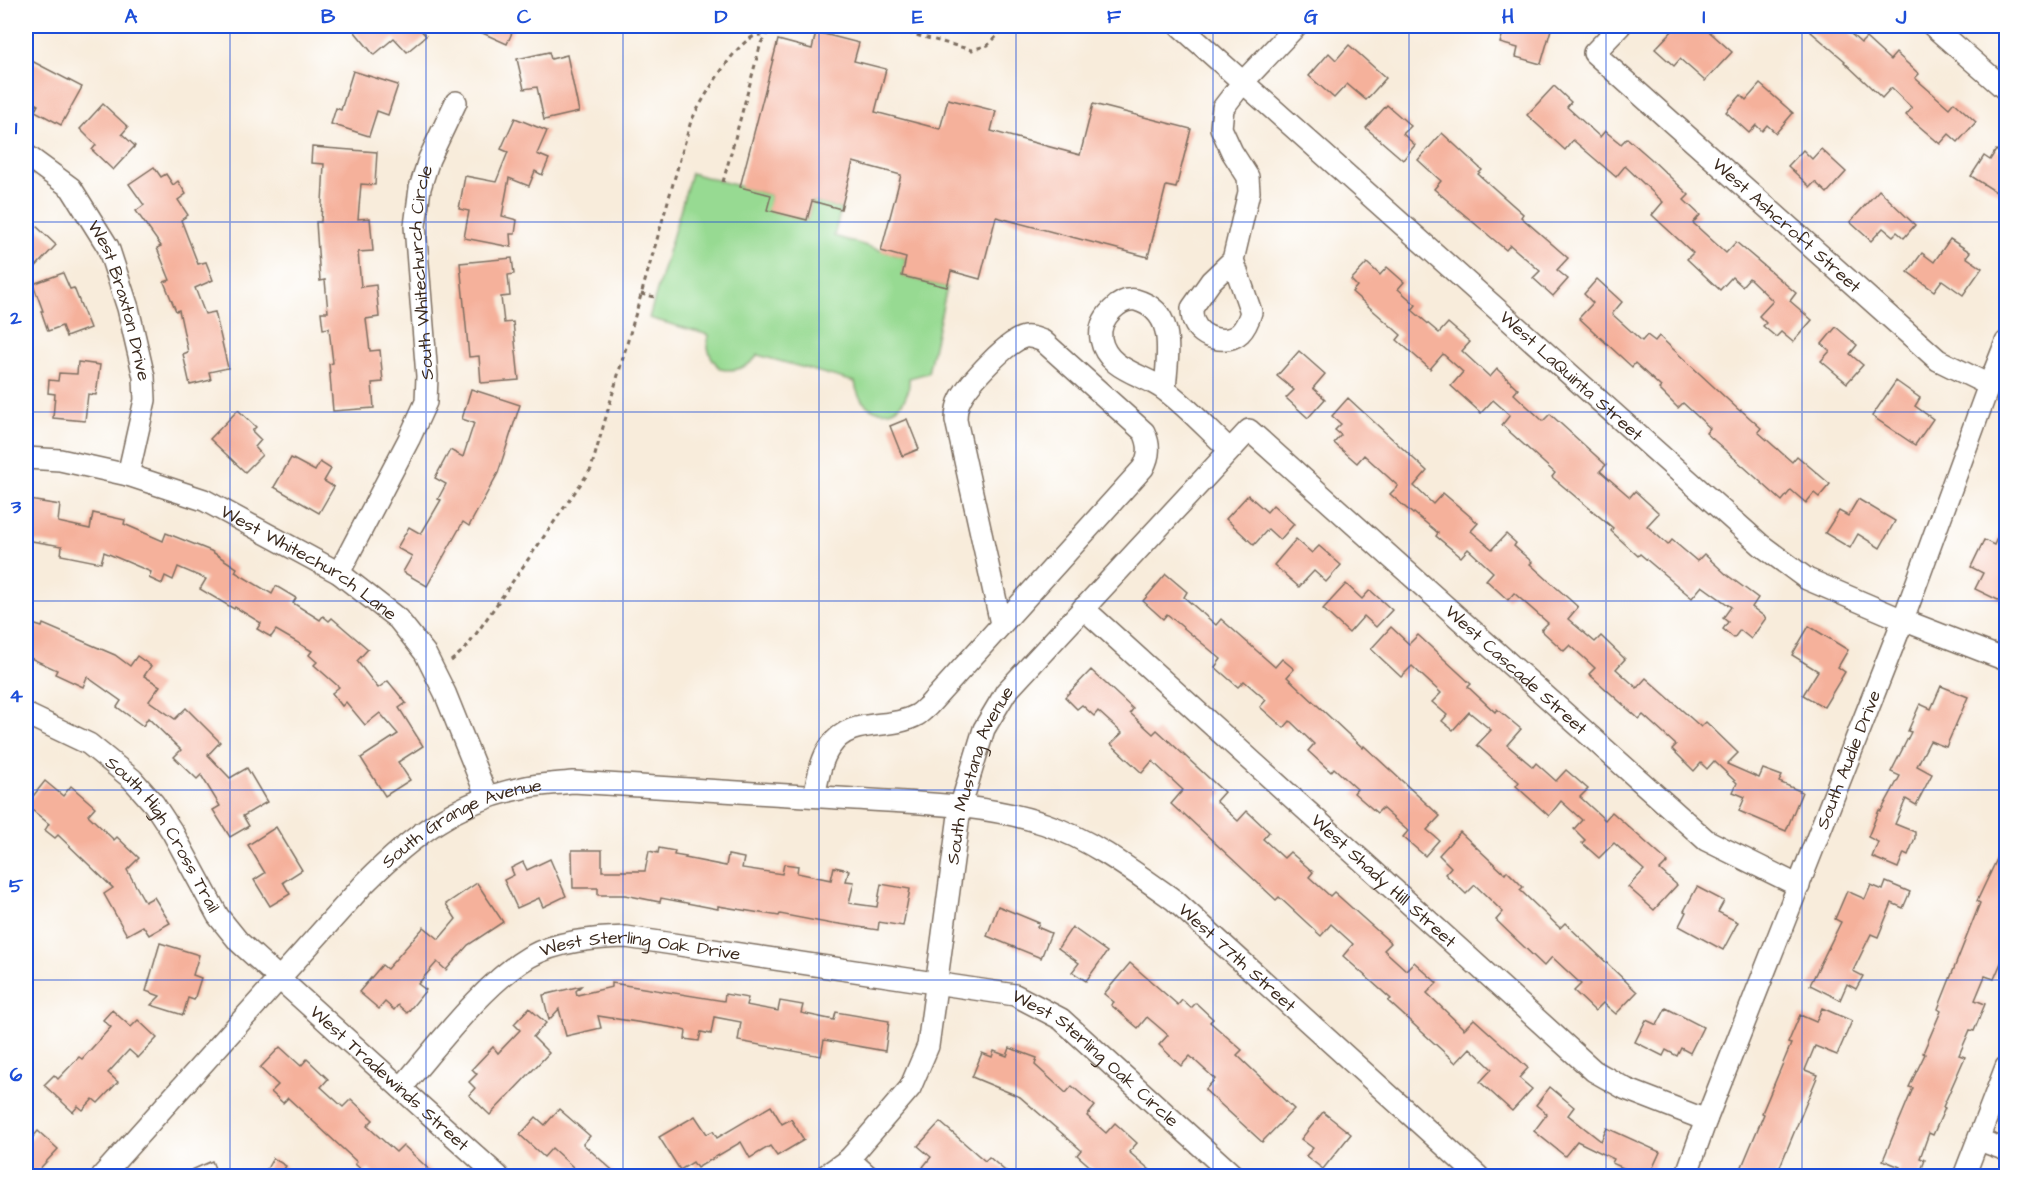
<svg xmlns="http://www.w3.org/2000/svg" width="2032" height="1202" font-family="'Architects Daughter',sans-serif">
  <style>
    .green { fill: #97da92; stroke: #698258; stroke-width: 1.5 }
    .building { fill: #f5b19b }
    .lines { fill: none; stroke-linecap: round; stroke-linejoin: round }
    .minor-casing { stroke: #7d6e60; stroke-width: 24 }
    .path { stroke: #7d6e60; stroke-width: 3; stroke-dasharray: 4.5 4.5; stroke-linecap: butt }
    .minor { stroke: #fff; stroke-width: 21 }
    .grid { fill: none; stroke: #1d4ed8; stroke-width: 1.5; stroke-opacity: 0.55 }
    .labels { text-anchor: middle; stroke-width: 6; stroke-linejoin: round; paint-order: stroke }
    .street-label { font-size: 18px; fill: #3b2a1e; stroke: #fff }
    .neatline { fill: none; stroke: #1d4ed8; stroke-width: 2 }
    .grid-label { font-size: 20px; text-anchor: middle; font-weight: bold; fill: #1d4ed8 }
  </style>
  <rect width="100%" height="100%" fill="#fff"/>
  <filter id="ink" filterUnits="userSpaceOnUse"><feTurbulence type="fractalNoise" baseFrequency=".0167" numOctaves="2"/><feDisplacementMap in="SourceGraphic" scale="12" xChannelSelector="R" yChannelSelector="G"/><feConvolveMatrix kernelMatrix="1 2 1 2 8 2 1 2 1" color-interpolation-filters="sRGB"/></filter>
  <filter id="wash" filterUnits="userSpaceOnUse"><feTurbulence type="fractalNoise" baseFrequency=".008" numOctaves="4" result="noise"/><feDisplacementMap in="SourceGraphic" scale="24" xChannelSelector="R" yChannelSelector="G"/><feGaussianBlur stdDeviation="1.35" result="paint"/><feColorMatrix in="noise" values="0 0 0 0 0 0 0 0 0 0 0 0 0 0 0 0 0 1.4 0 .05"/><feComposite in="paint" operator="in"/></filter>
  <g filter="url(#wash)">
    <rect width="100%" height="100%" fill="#f8ecdb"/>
    <path class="green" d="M691,173L771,195L768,210L807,220L812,201L841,209L834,236L906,258L902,276L947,287L928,373L909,378C911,421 860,423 855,382L758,355C748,368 736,372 720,369C711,358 705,349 709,335L649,318Z"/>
    <g id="blocks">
      <g class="building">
        <polygon points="362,26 417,26 426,36 407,52 394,38 374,55 355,32"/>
        <polygon points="467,26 515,26 507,44"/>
        <polygon points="1505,26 1552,26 1541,64 1516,57 1518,48 1500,43"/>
        <polygon points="1677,26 1703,26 1732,52 1705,81 1680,59 1674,66 1655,49"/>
        <polygon points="1804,26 1842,26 1861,43 1866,38 1890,60 1896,53 1919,74 1915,78 1949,108 1954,102 1976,122 1958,142 1949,134 1940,144 1906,115 1912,108 1891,88 1882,98 1844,62 1845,61"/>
        <polygon points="816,32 859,43 854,61 886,69 875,112 940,129 948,99 996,111 991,131 1080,155 1093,104 1191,129 1176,188 1166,186 1148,257 996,217 980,279 951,271 947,287 902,276 906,258 881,251 901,175 853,162 841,209 812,201 807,220 767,210 771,195 740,187 778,40 812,49"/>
        <polygon points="1349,45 1386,78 1366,100 1347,84 1334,98 1309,76 1329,53 1336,60"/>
        <polygon points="549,52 551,59 567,55 579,112 544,120 537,87 524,89 517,59"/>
        <polygon points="26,58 82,87 61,125 35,111 38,105 26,98"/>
        <polygon points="353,71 398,85 388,115 377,111 369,136 331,124 336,108 341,110"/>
        <polygon points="1760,84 1793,113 1776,133 1767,125 1762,131 1756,125 1749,133 1726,112 1741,95 1746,100"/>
        <polygon points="1554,86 1571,102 1567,107 1600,137 1605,131 1621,144 1627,138 1650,158 1689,195 1684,200 1700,215 1693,223 1726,253 1736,242 1796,293 1790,301 1812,320 1793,342 1781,332 1776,337 1763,326 1766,323 1759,316 1773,301 1749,278 1742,286 1732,277 1720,290 1687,259 1693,253 1652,215 1663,202 1625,166 1616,177 1573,140 1565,150 1527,115"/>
        <polygon points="103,104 128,127 122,134 135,146 113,170 92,150 96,145 80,129"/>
        <polygon points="1387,105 1411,126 1403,134 1415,145 1403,160 1366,128"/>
        <polygon points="515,118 547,131 537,154 549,159 542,175 535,171 529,186 509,178 502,216 517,220 515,234 510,234 511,247 464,238 469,211 459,209 465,176 496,182 508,152 501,149"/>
        <polygon points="1442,133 1482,170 1478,174 1523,214 1521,217 1568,258 1557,270 1568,279 1553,296 1533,278 1540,271 1510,245 1506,250 1434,189 1441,181 1418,160"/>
        <polygon points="312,147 377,152 375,185 361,184 358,219 370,218 373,251 358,252 361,287 376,285 379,317 366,319 370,351 380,350 383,382 372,383 374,408 333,411 329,364 333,363 329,328 323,329 321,312 328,312 325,280 320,281 316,222 321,222 324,164 311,163"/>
        <polygon points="1821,149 1846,172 1827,193 1815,182 1810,187 1788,166 1803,150 1812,159"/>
        <polygon points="1996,150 2007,157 2007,199 1971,176 1984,156 1990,160"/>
        <polygon points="154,167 161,177 166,174 173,185 178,181 186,194 178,200 188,215 181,220 198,264 206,262 213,280 195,288 205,314 215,312 228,368 209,372 211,380 190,385 183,354 188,352 179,310 176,311 164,282 170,280 157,248 161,246 136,211 144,205 129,184"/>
        <polygon points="1879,190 1915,225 1904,238 1897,232 1893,236 1883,228 1871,241 1850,222"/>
        <polygon points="26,219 33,226 34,224 56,245 26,277"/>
        <polygon points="1950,239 1970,252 1966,257 1982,268 1963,295 1942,280 1934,291 1908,272 1922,253 1934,262"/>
        <polygon points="512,258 514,274 508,275 510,296 501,297 504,323 513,322 519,380 481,383 479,356 469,357 460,263"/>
        <polygon points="1367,263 1380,275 1387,267 1404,282 1398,289 1416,305 1412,310 1439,333 1448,323 1470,342 1462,351 1490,377 1497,369 1518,389 1514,394 1543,421 1550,414 1606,465 1600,471 1630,497 1635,491 1659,513 1647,526 1668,545 1672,540 1697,561 1704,554 1727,575 1758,598 1752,607 1766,618 1751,639 1740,630 1734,638 1723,629 1728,622 1723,618 1731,607 1702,586 1692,598 1640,554 1638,556 1611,531 1613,528 1552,477 1555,473 1502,425 1510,415 1493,400 1481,413 1451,386 1463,372 1443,354 1430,369 1397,340 1401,335 1352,292 1357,286 1351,280"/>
        <polygon points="63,273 70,289 74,288 90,328 66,337 62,326 48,331 41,311 43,311 33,284"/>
        <polygon points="1597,279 1622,302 1612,314 1642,341 1647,335 1655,341 1659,336 1740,411 1741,410 1761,428 1758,432 1792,462 1797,456 1830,484 1819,497 1814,493 1806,503 1791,490 1782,501 1706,433 1710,428 1683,403 1678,408 1659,389 1661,387 1635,363 1632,367 1579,318 1593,303 1584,294"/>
        <polygon points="1836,327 1857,345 1850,354 1863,365 1847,383 1821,361 1830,351 1822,344"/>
        <polygon points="1299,351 1325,374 1313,388 1325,399 1308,418 1286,398 1294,390 1277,376"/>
        <polygon points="78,362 100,365 96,395 88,394 85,421 53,418 55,394 48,393 49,380 58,381 59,373 77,374"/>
        <polygon points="1896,381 1920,398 1915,406 1933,419 1915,445 1872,416"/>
        <polygon points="471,389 520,405 498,473 469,526 463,522 427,586 403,572 412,556 397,548 409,527 421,534 441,500 438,499 446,484 435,478 450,450 463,457 474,423 462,419"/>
        <polygon points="1348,398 1427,471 1414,486 1433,504 1443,493 1478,523 1471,531 1492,549 1506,534 1516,543 1514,546 1532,562 1530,564 1578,607 1568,619 1595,642 1601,636 1625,659 1616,669 1637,688 1646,678 1701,727 1706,722 1738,753 1727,764 1759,778 1763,769 1782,776 1779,782 1802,792 1786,831 1739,811 1745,797 1733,792 1737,783 1714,761 1707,769 1701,763 1694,771 1672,749 1676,745 1643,715 1639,719 1589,674 1595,668 1570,645 1564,651 1541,630 1548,623 1514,593 1508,600 1486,580 1493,572 1468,549 1461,557 1436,536 1438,533 1414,513 1413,514 1390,494 1398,486 1364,455 1357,463 1334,443 1341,435 1335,430 1341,424 1332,416"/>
        <polygon points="238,410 256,427 252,431 261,440 255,447 262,455 245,472 210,439"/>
        <polygon points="907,419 919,449 902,456 890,426"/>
        <polygon points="291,458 315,471 320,462 331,469 324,481 334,487 319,513 274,487"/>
        <polygon points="1248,495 1267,512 1273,505 1294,524 1280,540 1268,529 1254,545 1226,519"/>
        <polygon points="1858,499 1895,521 1880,548 1858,534 1850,548 1825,533 1839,511 1848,516"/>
        <polygon points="29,500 60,505 58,522 90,529 93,513 125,520 124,524 163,541 166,533 211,551 237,568 235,572 272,594 276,586 296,598 293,603 320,620 323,616 329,621 332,618 368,649 357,661 378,688 388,681 406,703 399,708 423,746 398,762 410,780 385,796 361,758 398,734 380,713 365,725 346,702 342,706 332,693 339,687 314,665 317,662 309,655 312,651 276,630 271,637 257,629 261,623 235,607 234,609 200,589 206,579 178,567 173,580 165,576 162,584 149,578 151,572 104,552 101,563 61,555 62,546 26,540 26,508 27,508"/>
        <polygon points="2007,516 2007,588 2000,601 1975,589 1983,573 1971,567 1984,540 1994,545"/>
        <polygon points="1296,539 1312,553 1319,546 1341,565 1326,582 1314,571 1299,587 1274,565"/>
        <polygon points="1166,574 1187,592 1184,597 1216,625 1221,619 1275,667 1282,659 1294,669 1287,677 1363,748 1364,746 1440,816 1427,830 1439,840 1425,856 1403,837 1408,831 1382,808 1377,813 1354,793 1357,789 1334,768 1331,772 1308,751 1314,744 1290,721 1284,728 1260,707 1266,700 1244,681 1238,687 1215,667 1221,659 1167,614 1163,619 1143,601"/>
        <polygon points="1346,584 1362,599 1370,590 1392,610 1376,627 1364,616 1349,633 1323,609"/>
        <polygon points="26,622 42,627 43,624 115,655 130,666 137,656 151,666 144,676 160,686 149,701 175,719 186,708 220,742 208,755 230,778 247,768 267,802 243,816 249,826 230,837 213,810 220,806 201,775 197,779 174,757 181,750 148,718 143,726 117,707 121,701 87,677 83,687 55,674 57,670 26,656"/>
        <polygon points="1809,626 1848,650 1838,667 1845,672 1824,707 1803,695 1818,671 1792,655"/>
        <polygon points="1391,627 1409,644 1418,635 1471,684 1468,687 1495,712 1497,709 1521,729 1507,745 1533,767 1536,763 1556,781 1566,770 1588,789 1580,797 1605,820 1612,812 1668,862 1660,870 1677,885 1654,910 1628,887 1644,870 1614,843 1599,858 1582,843 1585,840 1574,829 1582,820 1561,801 1549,816 1516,786 1519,782 1477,745 1491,730 1469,712 1453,730 1442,721 1447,715 1432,702 1441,693 1412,666 1401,677 1371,649"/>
        <polygon points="1091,670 1133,709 1130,713 1153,734 1157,730 1224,792 1216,801 1238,821 1247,811 1269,832 1263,839 1284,858 1290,852 1313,872 1309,877 1330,896 1334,892 1391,943 1384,950 1406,970 1414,962 1437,983 1427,993 1464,1029 1474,1019 1528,1068 1519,1078 1532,1089 1512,1111 1480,1082 1492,1069 1470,1048 1456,1063 1388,1001 1391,999 1343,956 1353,944 1331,924 1321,936 1279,897 1276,900 1184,814 1183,815 1171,804 1183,790 1152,761 1142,773 1111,744 1122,733 1098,711 1094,716 1082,705 1077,709 1065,697"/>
        <polygon points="1941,686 1968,697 1946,747 1930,741 1917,766 1932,774 1916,805 1906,799 1895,824 1915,832 1915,838 1908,855 1904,853 1898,868 1872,857 1878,842 1868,837 1879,810 1881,811 1900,776 1891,772 1911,732 1908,731 1920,704 1931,709"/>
        <polygon points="45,781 63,796 71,786 95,807 88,815 114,840 117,837 139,858 127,870 145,902 154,897 170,923 149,935 143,926 127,935 104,894 113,888 58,835 55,838 45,830 49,824 26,805"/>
        <polygon points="276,827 302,870 283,882 290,894 270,906 254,880 265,873 248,845"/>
        <polygon points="1460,832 1505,874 1507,871 1523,887 1520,890 1560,928 1565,923 1637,992 1616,1014 1603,1003 1595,1011 1574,991 1581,984 1552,957 1544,966 1496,920 1503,912 1475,885 1466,894 1445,874 1451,867 1439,855"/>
        <polygon points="2007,838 2007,949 1994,979 1985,976 1975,1000 1985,1004 1974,1031 1970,1030 1959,1055 1965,1057 1943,1107 1945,1108 1933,1135 1929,1133 1920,1158 1925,1160 1919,1176 1896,1176 1900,1167 1883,1160 1913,1088 1909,1087 1925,1054 1923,1053 1941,1011 1938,1009 1980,903 1977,901"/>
        <polygon points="659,848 675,851 674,855 686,857 685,858 726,866 728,855 744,858 742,868 782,874 784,864 798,866 797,873 831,880 834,867 849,870 846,881 854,882 849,903 877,907 881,884 910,889 903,926 879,922 878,930 833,923 832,924 780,914 779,916 718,906 718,909 661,898 660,902 625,895 598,895 598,888 573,888 572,850 602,850 602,871 645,871 649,851 658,853"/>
        <polygon points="550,859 566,896 543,907 539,898 517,908 504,880 514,875 511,868 523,862 527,870"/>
        <polygon points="1886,882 1910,892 1903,908 1892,903 1878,937 1871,934 1853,971 1863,976 1856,989 1847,984 1840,1000 1810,985 1841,922 1835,919 1847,891 1865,899 1871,885 1883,890"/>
        <polygon points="477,883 503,922 468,945 446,970 437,962 418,984 426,990 407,1013 398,1005 394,1010 385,1002 379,1009 359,992 382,965 387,969 424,927 439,939 456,919 446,904"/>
        <polygon points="1697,887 1724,901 1718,912 1738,922 1723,950 1679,926 1686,912 1684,911"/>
        <polygon points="998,906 1039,923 1037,927 1051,933 1041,958 987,936"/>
        <polygon points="1072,927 1107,952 1086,981 1072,972 1079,963 1058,948"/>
        <polygon points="160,943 199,955 193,975 201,978 194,1000 188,998 183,1015 151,1005 160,996 146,991"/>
        <polygon points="1130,963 1178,1005 1182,1000 1191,1008 1196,1003 1213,1019 1210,1022 1242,1050 1237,1055 1294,1109 1262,1142 1205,1090 1215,1079 1190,1056 1181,1066 1159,1045 1168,1035 1147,1017 1138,1028 1111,1005 1114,1002 1104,994"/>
        <polygon points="612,983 724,1001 725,994 748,998 746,1005 778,1011 780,1001 803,1005 801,1013 834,1020 836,1012 889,1021 885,1051 824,1040 821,1056 738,1041 741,1022 714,1017 711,1034 701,1032 699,1041 685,1039 686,1031 675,1028 598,1016 601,1028 566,1036 559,1009 549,1020 543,995 581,986 576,991 577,995 612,987"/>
        <polygon points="529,1008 546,1023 533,1037 549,1053 490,1115 469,1095 475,1088 469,1082 477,1074 472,1069 493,1047 498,1053 520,1030 514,1024"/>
        <polygon points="1666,1008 1703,1027 1690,1053 1681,1048 1677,1056 1666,1050 1663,1056 1635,1042 1646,1020 1657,1025"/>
        <polygon points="1822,1008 1852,1021 1837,1055 1815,1046 1805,1070 1818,1075 1776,1176 1738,1176 1764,1114 1762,1113 1791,1044 1788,1043 1800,1015 1816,1022"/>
        <polygon points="112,1010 131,1027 138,1020 157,1038 138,1058 129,1050 108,1073 118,1082 98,1103 93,1099 83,1110 78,1106 73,1112 44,1085 54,1075 58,1079 79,1057 82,1059 111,1027 103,1020"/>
        <polygon points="280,1047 301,1066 307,1059 328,1079 321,1087 343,1107 351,1099 373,1120 367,1126 396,1152 403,1145 436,1176 376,1176 368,1169 365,1173 355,1164 357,1162 288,1098 283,1103 271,1092 278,1085 260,1068"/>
        <polygon points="1010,1048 1037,1058 1035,1065 1066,1093 1072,1086 1095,1106 1087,1116 1106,1133 1115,1123 1137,1143 1129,1152 1157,1176 1101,1176 1077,1155 1081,1150 1072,1142 1020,1097 972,1077 982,1053 992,1057 994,1051 1007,1056"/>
        <polygon points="1550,1087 1574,1107 1568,1115 1601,1141 1607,1128 1660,1152 1649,1176 1641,1176 1612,1163 1614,1159 1577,1141 1565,1156 1534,1131 1547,1114 1536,1105"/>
        <polygon points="771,1106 782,1124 791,1119 804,1140 777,1156 770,1146 750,1158 741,1142 697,1168 693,1162 680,1170 659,1137 695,1116 707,1134 713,1131 717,1138"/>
        <polygon points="559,1109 590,1136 583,1144 619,1176 583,1176 552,1148 544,1157 520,1135 536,1117 545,1125"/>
        <polygon points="1323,1112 1351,1134 1323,1169 1306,1156 1313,1148 1301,1139"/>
        <polygon points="940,1122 985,1161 989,1157 1011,1176 934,1176 923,1167 931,1157 918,1146"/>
        <polygon points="38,1131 58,1149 33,1176 26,1176 26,1145"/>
        <polygon points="273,1158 286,1166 280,1176 263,1176"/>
        <polygon points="212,1161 218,1176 178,1176"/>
      </g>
    </g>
  </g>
  <g filter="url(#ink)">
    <use href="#blocks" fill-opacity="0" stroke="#7d6e60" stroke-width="1.5"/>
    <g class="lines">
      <g class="minor-casing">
        <g id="minor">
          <path id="s1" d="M1180,26L1761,545L1807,579L1903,620L2006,660"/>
          <path id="s2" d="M1620,26L1594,53L1938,360L1989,385"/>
          <polyline points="1933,26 2006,90"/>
          <path id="s3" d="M26,155L71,188L108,247L128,308L144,377L145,400L128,475"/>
          <path d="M1233,260L1251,312C1249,319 1246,327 1240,333C1227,345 1201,339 1194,322C1192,318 1192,312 1192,308L1211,281L1233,260L1249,192L1248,177L1232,152L1221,128L1223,108L1243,82L1296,26"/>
          <path d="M1165,390C1167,356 1178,312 1136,300C1126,298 1118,304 1112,310C1104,318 1099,327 1101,339C1107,371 1145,374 1166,391C1189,408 1209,431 1230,450"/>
          <path id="s4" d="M26,458L60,460L128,475L204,500L339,573L398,619L425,653L445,693L487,797"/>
          <path id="s5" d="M339,573L409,439L426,402L427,376L415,226L420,188L429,159L456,102"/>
          <path id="s6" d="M1083,608L1594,1071L1626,1089L1706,1120"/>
          <path id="s7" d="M26,714L89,744L132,779L154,804L173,833L218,916L239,942L498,1176"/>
          <path d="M814,796C818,780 820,761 830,747C850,716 889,731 917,715C921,713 924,709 928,706L1143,468C1150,455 1150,445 1144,432L1043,341C1037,339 1031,336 1025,337C1009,339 969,383 961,398C957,405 956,412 956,420L1001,624"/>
          <path id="s8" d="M401,1088C437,1047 483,984 529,957C557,941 594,938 626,937L1015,995L1061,1019L1234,1176"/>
          <polyline points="1979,1140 2006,1150"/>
          <polyline points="849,1159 868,1176"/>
          <path id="s9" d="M102,1176L365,883C411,837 457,801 522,788C539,784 556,784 573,782C667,788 761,793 855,799C917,803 987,804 1045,824C1092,840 1133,871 1174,900L1478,1176"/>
          <path id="s10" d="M825,1176L849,1159L910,1088L928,1046L960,808L984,729L1006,692L1249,430L1706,840L1799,886"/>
          <path id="s11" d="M1686,1176L1706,1120L1903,620L1989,385L2006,342"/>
          <polyline points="1964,1176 2006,1067"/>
        </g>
      </g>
      <g class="path">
        <polyline points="882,26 972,50 988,45 1007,26"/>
        <polyline points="723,182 761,43 772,26"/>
        <polyline points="641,294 655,297"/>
        <path d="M451,661L467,647L591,469L691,121C702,101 734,43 755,36C758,35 762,35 765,35"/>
      </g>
      <use href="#minor" class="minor"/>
    </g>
  </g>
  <path class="grid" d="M230,26V1176M426,26V1176M623,26V1176M819,26V1176M1016,26V1176M1213,26V1176M1409,26V1176M1606,26V1176M1802,26V1176M26,222H2006M26,412H2006M26,601H2006M26,790H2006M26,980H2006"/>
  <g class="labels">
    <g class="street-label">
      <text dy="6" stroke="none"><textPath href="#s2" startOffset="296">West Ashcroft Street</textPath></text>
      <text dy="6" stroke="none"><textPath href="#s5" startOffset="322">South Whitechurch Circle</textPath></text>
      <text dy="6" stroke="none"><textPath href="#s3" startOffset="180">West Braxton Drive</textPath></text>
      <text dy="6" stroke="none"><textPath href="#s1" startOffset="525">West LaQuinta Street</textPath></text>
      <text dy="6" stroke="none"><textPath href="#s4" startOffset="306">West Whitechurch Lane</textPath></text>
      <text dy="6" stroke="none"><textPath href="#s10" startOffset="1251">West Cascade Street</textPath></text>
      <text dy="6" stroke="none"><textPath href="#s11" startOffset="447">South Audie Drive</textPath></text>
      <text dy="6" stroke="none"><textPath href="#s10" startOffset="446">South Mustang Avenue</textPath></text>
      <text dy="6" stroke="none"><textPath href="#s9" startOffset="510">South Grange Avenue</textPath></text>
      <text dy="6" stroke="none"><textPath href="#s7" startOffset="188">South High Cross Trail</textPath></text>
      <text dy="6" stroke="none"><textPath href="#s6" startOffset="406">West Shady Hill Street</textPath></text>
      <text dy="6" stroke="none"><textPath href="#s8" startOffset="298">West Sterling Oak Drive</textPath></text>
      <text dy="6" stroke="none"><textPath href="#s9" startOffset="1342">West 77th Street</textPath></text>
      <text dy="6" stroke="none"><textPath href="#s8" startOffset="780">West Sterling Oak Circle</textPath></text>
      <text dy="6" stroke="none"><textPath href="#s7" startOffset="524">West Tradewinds Street</textPath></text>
    </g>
  </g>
  <rect width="2032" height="1202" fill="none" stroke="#fff" stroke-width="66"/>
  <rect x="33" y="33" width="1966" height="1136" class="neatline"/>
  <g class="grid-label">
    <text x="131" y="23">A</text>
    <text x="328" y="23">B</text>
    <text x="524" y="23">C</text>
    <text x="721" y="23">D</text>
    <text x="918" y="23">E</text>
    <text x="1114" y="23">F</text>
    <text x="1311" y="23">G</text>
    <text x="1508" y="23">H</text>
    <text x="1704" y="23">I</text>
    <text x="1901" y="23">J</text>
    <text x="16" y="134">1</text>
    <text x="16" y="324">2</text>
    <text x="16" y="513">3</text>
    <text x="16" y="702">4</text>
    <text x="16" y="892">5</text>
    <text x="16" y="1081">6</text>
  </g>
</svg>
